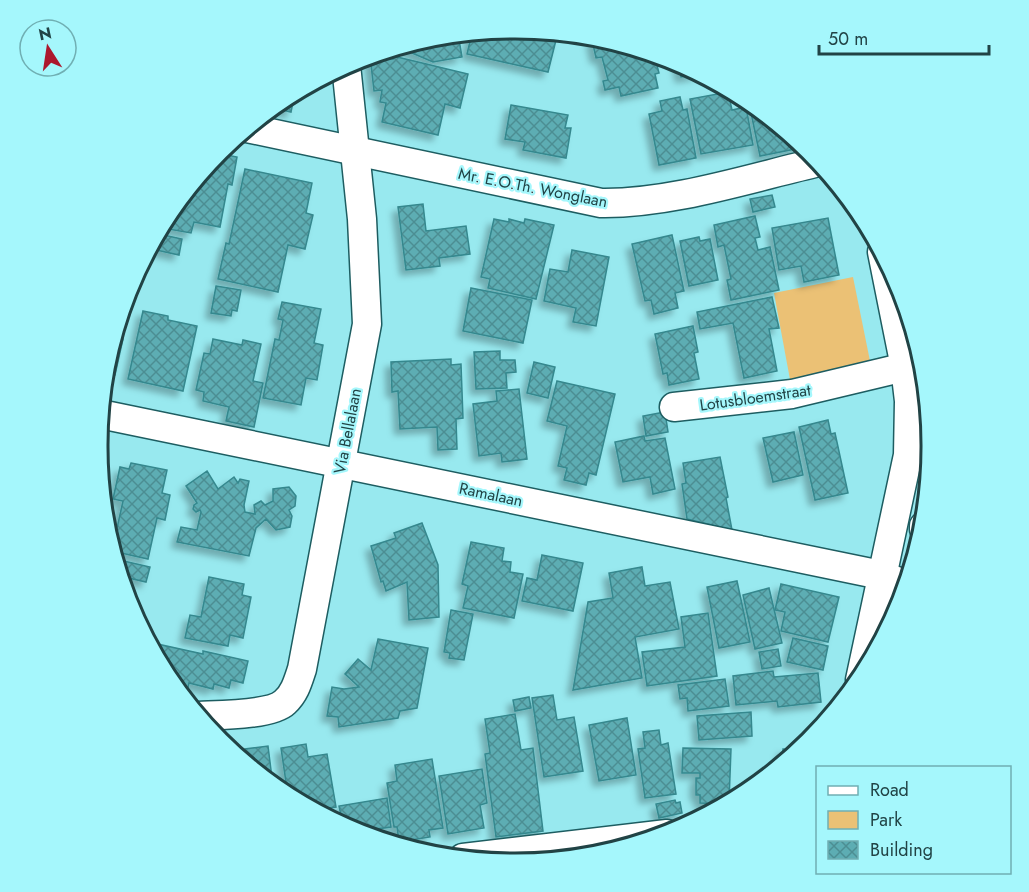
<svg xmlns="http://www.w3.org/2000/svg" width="1029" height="892" font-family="Jost,sans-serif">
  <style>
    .green { fill: #ebc175 }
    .building { fill: url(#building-cross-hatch); stroke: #35888e; stroke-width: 1.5; filter: url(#shadow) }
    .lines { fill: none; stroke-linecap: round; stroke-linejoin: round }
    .minor-casing { stroke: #1d5d61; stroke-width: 31 }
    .minor { stroke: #fff; stroke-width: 28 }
    .labels { text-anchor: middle; stroke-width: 4.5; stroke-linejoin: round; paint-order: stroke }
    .street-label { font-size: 16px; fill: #214345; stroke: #a5f7fc }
    .rim { fill: none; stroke: #214345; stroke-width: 3 }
  </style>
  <defs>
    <pattern id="building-cross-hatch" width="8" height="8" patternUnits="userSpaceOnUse" patternTransform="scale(1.5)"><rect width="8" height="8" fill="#5dadb3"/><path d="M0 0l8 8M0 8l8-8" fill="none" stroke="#4c8e93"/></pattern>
    <filter id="shadow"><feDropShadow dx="-5.5" dy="5.5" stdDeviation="3" flood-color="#0004"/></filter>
  </defs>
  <rect width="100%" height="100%" fill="#98e9ef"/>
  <polygon class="green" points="853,277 871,366 791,385 774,293"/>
  <g class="building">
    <polygon points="515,29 557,36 548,72 467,54 472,33"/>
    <polygon points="458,34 462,57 433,62 398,47 433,36"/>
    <polygon points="598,37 654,54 659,73 655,74 658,88 621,96 619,87 605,90 603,81 608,80 602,57 596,58 592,40"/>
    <polygon points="373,55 393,59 393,56 468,74 460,108 445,104 438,135 382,122 386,103 380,102 382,90 374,91 370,56"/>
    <polygon points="678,62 699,74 681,77"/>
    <polygon points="295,92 291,112 273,108 283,99"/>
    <polygon points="728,92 732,110 746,107 753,145 701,154 690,99"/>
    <polygon points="680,97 683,110 687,109 696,158 659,165 649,114 662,111 660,101"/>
    <polygon points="511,105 568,115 565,128 571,128 566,158 523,150 525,142 505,139"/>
    <polygon points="756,107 766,115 805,147 760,156 750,108"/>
    <polygon points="217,153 237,157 232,185 228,184 220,227 194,222 191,233 168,229 172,208"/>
    <polygon points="245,169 312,183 306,213 313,215 305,249 288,245 278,292 218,279 226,243 229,244"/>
    <polygon points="772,195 775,207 753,212 750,199"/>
    <polygon points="423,204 426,231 466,226 470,254 439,258 440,266 406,270 398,207"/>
    <polygon points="755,216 760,237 755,238 758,250 770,247 779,290 731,300 727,280 731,279 724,245 718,247 714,225"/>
    <polygon points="828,218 839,275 804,282 801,266 779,270 772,228"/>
    <polygon points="494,219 509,222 509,219 524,223 525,219 554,225 536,299 488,288 490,279 481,277"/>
    <polygon points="159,234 182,239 179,255 156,250"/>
    <polygon points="672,235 684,291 675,293 678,308 654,314 651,300 645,301 632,244"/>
    <polygon points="699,237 700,241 710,239 718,280 689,286 680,241"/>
    <polygon points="572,250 609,257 596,326 573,322 576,308 544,301 550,269 568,272"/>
    <polygon points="216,286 241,290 237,311 232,310 231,316 211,313"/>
    <polygon points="471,288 532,300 523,343 463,331"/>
    <polygon points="772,297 779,328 769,329 777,371 744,378 733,323 700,329 697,312"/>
    <polygon points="282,302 321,309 314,343 323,345 317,380 306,378 301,405 263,398 275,339 279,340 283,320 278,319"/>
    <polygon points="143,311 168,316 168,320 197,326 183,391 128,379"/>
    <polygon points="120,316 126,317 120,339 123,339 115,375 104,373"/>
    <polygon points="693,326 698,352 694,353 699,379 669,385 667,373 663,374 655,334"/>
    <polygon points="213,339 242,345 243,340 261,344 253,381 263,383 254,427 226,421 229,407 203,401 204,392 196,390 204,353 210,354"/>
    <polygon points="500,351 500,360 515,360 516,372 506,373 507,388 476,389 474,352"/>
    <polygon points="451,359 451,365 461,364 463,418 456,419 457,449 438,450 437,427 400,429 398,391 392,392 391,362"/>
    <polygon points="534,362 555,367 548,398 527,393"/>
    <polygon points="557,381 615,394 596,475 589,473 586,485 564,480 567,468 558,466 567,426 547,421"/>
    <polygon points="519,389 527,459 502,462 501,453 479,456 473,404 497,401 496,391"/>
    <polygon points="665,412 668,432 646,436 643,416"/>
    <polygon points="828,420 831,434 835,433 848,493 815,500 799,427"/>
    <polygon points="794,432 803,475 773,482 763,438"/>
    <polygon points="644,436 645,441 665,438 675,489 653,494 650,477 623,482 615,442"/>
    <polygon points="720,457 728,497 726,498 732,530 687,519 682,484 686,483 683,463"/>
    <polygon points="131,463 167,470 162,493 170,495 165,520 157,518 148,559 112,551 123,501 113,499 120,467 129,469"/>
    <polygon points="207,471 218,489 234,477 238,483 240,479 249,481 244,505 245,512 255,514 254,505 261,501 265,505 273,501 273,489 289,487 296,496 295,506 289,510 292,516 290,527 276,530 266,519 256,528 249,556 177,542 181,527 197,530 201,512 200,510 196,512 193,509 194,505 197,503 186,486"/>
    <polygon points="422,523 438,565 439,617 409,620 407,582 386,591 383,581 381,582 371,546 396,538 394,533"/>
    <polygon points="471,542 504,548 502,561 511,562 510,572 523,574 514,618 463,608 468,586 462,584"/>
    <polygon points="542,555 583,563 573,611 522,601 527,578 537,580"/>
    <polygon points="115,559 150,567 146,582 120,576"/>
    <polygon points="642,567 645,586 670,582 679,629 635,637 642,678 573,690 588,602 613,598 609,573"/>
    <polygon points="209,577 244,584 242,595 251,597 243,638 230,635 228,646 185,638 190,615 201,617"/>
    <polygon points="737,581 750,642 719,648 707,587"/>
    <polygon points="781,584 839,597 828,642 781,631 785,612 775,610"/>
    <polygon points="769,588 782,643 755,649 743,595"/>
    <polygon points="451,610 473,614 464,660 449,658 450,653 444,652"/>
    <polygon points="708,613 717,676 647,686 642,652 685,647 681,617"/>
    <polygon points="793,638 828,646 823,670 787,662"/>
    <polygon points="378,639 428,648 417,708 400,711 398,718 339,727 338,717 327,716 332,687 344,689 359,687 345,674 358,659 371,670"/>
    <polygon points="153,643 203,654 203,651 248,661 243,683 231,680 229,688 214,684 213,689 189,683 186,696 181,694 167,678 152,649"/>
    <polygon points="778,649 781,666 762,669 759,652"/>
    <polygon points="773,671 774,677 818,673 821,702 778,707 777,701 736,705 733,676"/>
    <polygon points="725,679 729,706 688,711 687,698 680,699 678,685"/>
    <polygon points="553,695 557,720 574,717 583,771 544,777 532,698"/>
    <polygon points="529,697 531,708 515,711 513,700"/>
    <polygon points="751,712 752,736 699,740 697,716"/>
    <polygon points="515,714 521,750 533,748 543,831 496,837 485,754 490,753 485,719"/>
    <polygon points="627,718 636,775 599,781 589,725"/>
    <polygon points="659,730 661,745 668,743 676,794 645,798 638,749 645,748 643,732"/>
    <polygon points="306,744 308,757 327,754 336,807 315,810 288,796 281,748"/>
    <polygon points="268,746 273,786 243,760 247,760 245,749"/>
    <polygon points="683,748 731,749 729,802 726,804 700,803 700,795 696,795 696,778 700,778 700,773 682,773"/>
    <polygon points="783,749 800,750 782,764"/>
    <polygon points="432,759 443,828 429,830 430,837 399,842 397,827 394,827 387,783 397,781 395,765"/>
    <polygon points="482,769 487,803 480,805 484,828 448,834 439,776"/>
    <polygon points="387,798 391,827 377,829 379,839 354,832 343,825 339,806"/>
    <polygon points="675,800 676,803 680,802 682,813 659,818 656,804"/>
  </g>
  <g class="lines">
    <g class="minor-casing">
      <g id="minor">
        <path d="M247,128L601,203C671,204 750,178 819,162"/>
        <polyline points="674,407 792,394 905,367"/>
        <polyline points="100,414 881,575 907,585"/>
        <polyline points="924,529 924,526"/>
        <polyline points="860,680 908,455 909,401 905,367 882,252"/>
        <path d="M199,716C218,715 272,715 285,702C295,693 298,681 302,669L367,324L362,219L346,65"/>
        <polyline points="463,858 667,834"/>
      </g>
    </g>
    <use href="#minor" class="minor"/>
  </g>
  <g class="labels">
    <g class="street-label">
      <text transform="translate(533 187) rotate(11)" y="6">Mr. E.O.Th. Wonglaan</text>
      <text transform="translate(755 397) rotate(-8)" y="6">Lotusbloemstraat</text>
      <text transform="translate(347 431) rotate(-79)" y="6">Via Bellalaan</text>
      <text transform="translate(491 494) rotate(12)" y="6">Ramalaan</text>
    </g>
  </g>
  <path d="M0 0H1029V892H0ZM514 39H515A406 406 0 0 1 921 445V447A406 406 0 0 1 515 853H514A406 406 0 0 1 108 447V445A406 406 0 0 1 514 39Z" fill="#a5f7fc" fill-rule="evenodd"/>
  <path class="rim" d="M514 39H515A406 406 0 0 1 921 445V447A406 406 0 0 1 515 853H514A406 406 0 0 1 108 447V445A406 406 0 0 1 514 39Z"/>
  <rect x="816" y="766" width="195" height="108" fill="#a5f7fc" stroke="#70afb3" stroke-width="1.5"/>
  <rect x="828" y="786" width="30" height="9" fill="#ffffff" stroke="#70afb3" stroke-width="1.5"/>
  <text x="870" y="796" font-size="18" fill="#214345">Road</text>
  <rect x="828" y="811" width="30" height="18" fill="#ebc175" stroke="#70afb3" stroke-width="1.5"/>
  <text x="870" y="826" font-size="18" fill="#214345">Park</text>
  <rect x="828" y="841" width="30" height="18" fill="url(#building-cross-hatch)" stroke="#70afb3" stroke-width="1.5"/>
  <text x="870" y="856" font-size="18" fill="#214345">Building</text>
  <g transform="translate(48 48) rotate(348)"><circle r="28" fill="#a5f7fc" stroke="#70afb3" stroke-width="1.5"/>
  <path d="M0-4.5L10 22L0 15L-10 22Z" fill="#ac182d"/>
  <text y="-9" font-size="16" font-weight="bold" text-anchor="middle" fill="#214345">N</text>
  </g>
  <path d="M819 45v9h170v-9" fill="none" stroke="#214345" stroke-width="3"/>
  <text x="828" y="45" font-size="18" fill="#214345" stroke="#a5f7fc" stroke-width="4.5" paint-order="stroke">50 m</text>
</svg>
